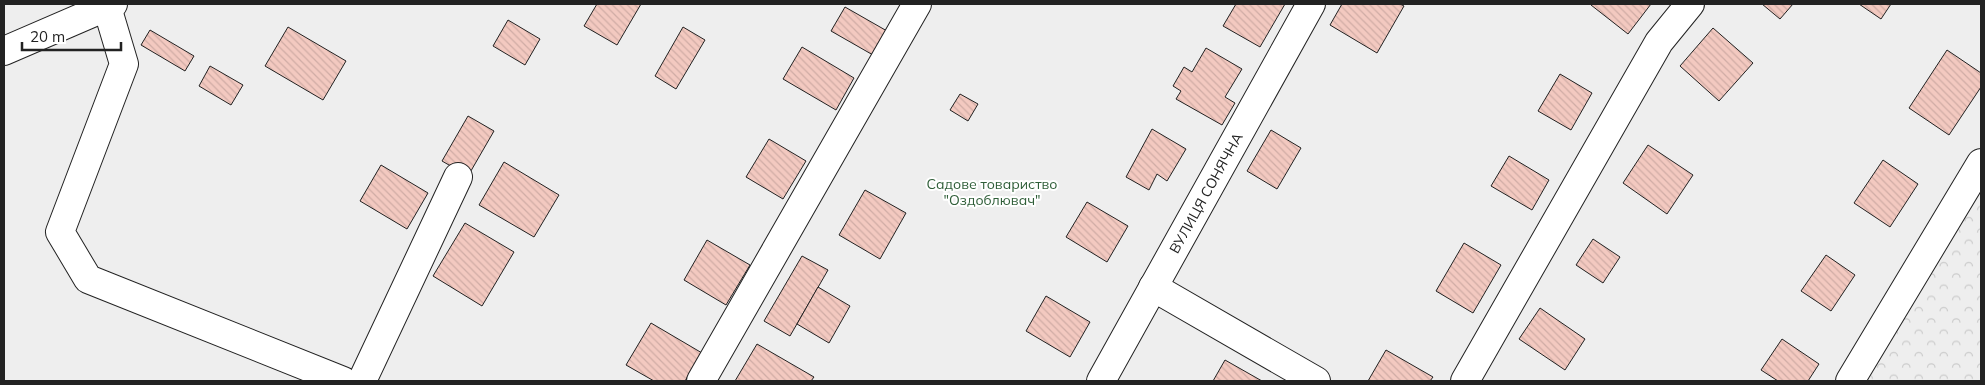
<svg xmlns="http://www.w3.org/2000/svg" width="1985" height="385" font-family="Mulish,sans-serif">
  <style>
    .forest { fill: url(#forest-crowns); stroke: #6f6f6f }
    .garden { fill: #eee; stroke: #6f6f6f }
    .building { fill: url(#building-back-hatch); stroke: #222 }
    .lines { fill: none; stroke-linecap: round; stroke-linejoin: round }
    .minor-casing { stroke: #222; stroke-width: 30 }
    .minor { stroke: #fff; stroke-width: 28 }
    .labels { text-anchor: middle; stroke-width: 4; stroke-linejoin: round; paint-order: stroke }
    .park-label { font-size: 14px; fill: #2f5e38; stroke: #fff }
    .street-label { font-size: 14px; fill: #222; stroke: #fff }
  </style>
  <defs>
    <pattern id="forest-crowns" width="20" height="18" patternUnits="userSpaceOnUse" patternTransform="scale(1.25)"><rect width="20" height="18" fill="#eee"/><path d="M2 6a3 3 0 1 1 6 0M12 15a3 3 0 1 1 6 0" fill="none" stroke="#ccc"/></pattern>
    <pattern id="building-back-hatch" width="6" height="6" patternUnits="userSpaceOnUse" patternTransform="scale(1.25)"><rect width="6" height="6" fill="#f3c9c0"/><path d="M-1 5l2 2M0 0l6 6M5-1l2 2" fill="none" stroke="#d0aca5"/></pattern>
  </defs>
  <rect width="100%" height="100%" fill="#fff"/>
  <polygon class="forest" points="1981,163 1981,381 1850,381"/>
  <polygon class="garden" points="4,4 1981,4 1981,163 1850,381 4,381"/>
  <g class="building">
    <polygon points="597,4 641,4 617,45 584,26"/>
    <polygon points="1236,4 1285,4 1260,47 1223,26"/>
    <polygon points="1342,4 1400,4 1404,6 1377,53 1330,25"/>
    <polygon points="1592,4 1651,4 1628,34 1591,5"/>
    <polygon points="1762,4 1793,4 1780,19"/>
    <polygon points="1859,4 1891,4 1881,19"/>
    <polygon points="845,7 894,35 880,59 831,31"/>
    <polygon points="508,20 540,39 525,65 493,46"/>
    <polygon points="288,27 346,61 323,100 265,66"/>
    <polygon points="683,27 705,40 676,89 655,76"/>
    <polygon points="1713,28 1753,63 1719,101 1680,66"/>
    <polygon points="150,30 194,56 185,71 141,45"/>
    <polygon points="802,47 854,78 836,110 783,79"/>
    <polygon points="1206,48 1242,69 1225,97 1235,103 1222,125 1176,99 1181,91 1173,86 1184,67 1192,72"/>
    <polygon points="1947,50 1981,73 1981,87 1949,135 1909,108"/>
    <polygon points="210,66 243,85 231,105 199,86"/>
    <polygon points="1560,74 1592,93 1571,130 1538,111"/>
    <polygon points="960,94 978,104 968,121 950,110"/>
    <polygon points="468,116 494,131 468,176 442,161"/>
    <polygon points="1152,129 1186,149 1167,181 1157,174 1149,190 1126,177"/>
    <polygon points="1271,130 1301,148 1277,189 1247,171"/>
    <polygon points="769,139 806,161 783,199 746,177"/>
    <polygon points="1648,145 1693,175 1667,214 1623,183"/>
    <polygon points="1509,156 1549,180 1532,210 1491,186"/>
    <polygon points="1883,160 1918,184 1890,227 1854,203"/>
    <polygon points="504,162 559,195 534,237 479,205"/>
    <polygon points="381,165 428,193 407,229 360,201"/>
    <polygon points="865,190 906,213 880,259 839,235"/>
    <polygon points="1087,202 1128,226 1107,262 1066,237"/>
    <polygon points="465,223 514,252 482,306 433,276"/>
    <polygon points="1593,239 1620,257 1603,283 1576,265"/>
    <polygon points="707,240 750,265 726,305 684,280"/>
    <polygon points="1464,243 1501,265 1473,313 1436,291"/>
    <polygon points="1826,255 1855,275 1831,311 1801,291"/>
    <polygon points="802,256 828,270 790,336 764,321"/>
    <polygon points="818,287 850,306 829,343 797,324"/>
    <polygon points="1046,296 1090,322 1070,357 1026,331"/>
    <polygon points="1540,308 1585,339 1565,370 1519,339"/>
    <polygon points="651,323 702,353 685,381 654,381 626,365"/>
    <polygon points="1782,339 1819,364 1808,381 1778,381 1761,370"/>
    <polygon points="757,344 814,377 811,381 735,381"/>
    <polygon points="1386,350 1433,377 1430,381 1368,381"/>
    <polygon points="1225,360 1262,381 1213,381"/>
  </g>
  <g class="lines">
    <g class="minor-casing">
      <g id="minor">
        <polyline points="107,7 124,64 60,232 88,279 343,381"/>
        <polyline points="4,51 113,4"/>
        <polyline points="1153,287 1316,381"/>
        <polyline points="362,381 458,177"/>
        <polyline points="701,381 917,4"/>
        <polyline points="1101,381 1311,4"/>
        <polyline points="1465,381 1659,42 1690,4"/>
        <polyline points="1850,381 1981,163"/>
      </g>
    </g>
    <use href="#minor" class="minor"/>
  </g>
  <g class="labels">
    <g class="park-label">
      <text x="992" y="189">Садове товариство<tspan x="992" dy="16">"Оздоблювач"</tspan></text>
    </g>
    <g class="street-label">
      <text transform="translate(1206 193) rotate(-61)" y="5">ВУЛИЦЯ СОНЯЧНА</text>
    </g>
  </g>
  <rect width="1985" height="385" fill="none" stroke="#222222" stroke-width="10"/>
  <path d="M22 42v8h99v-8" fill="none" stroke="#222222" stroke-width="2.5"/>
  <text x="30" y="42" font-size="15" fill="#222222" stroke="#ffffff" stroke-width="4" paint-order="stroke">20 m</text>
</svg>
